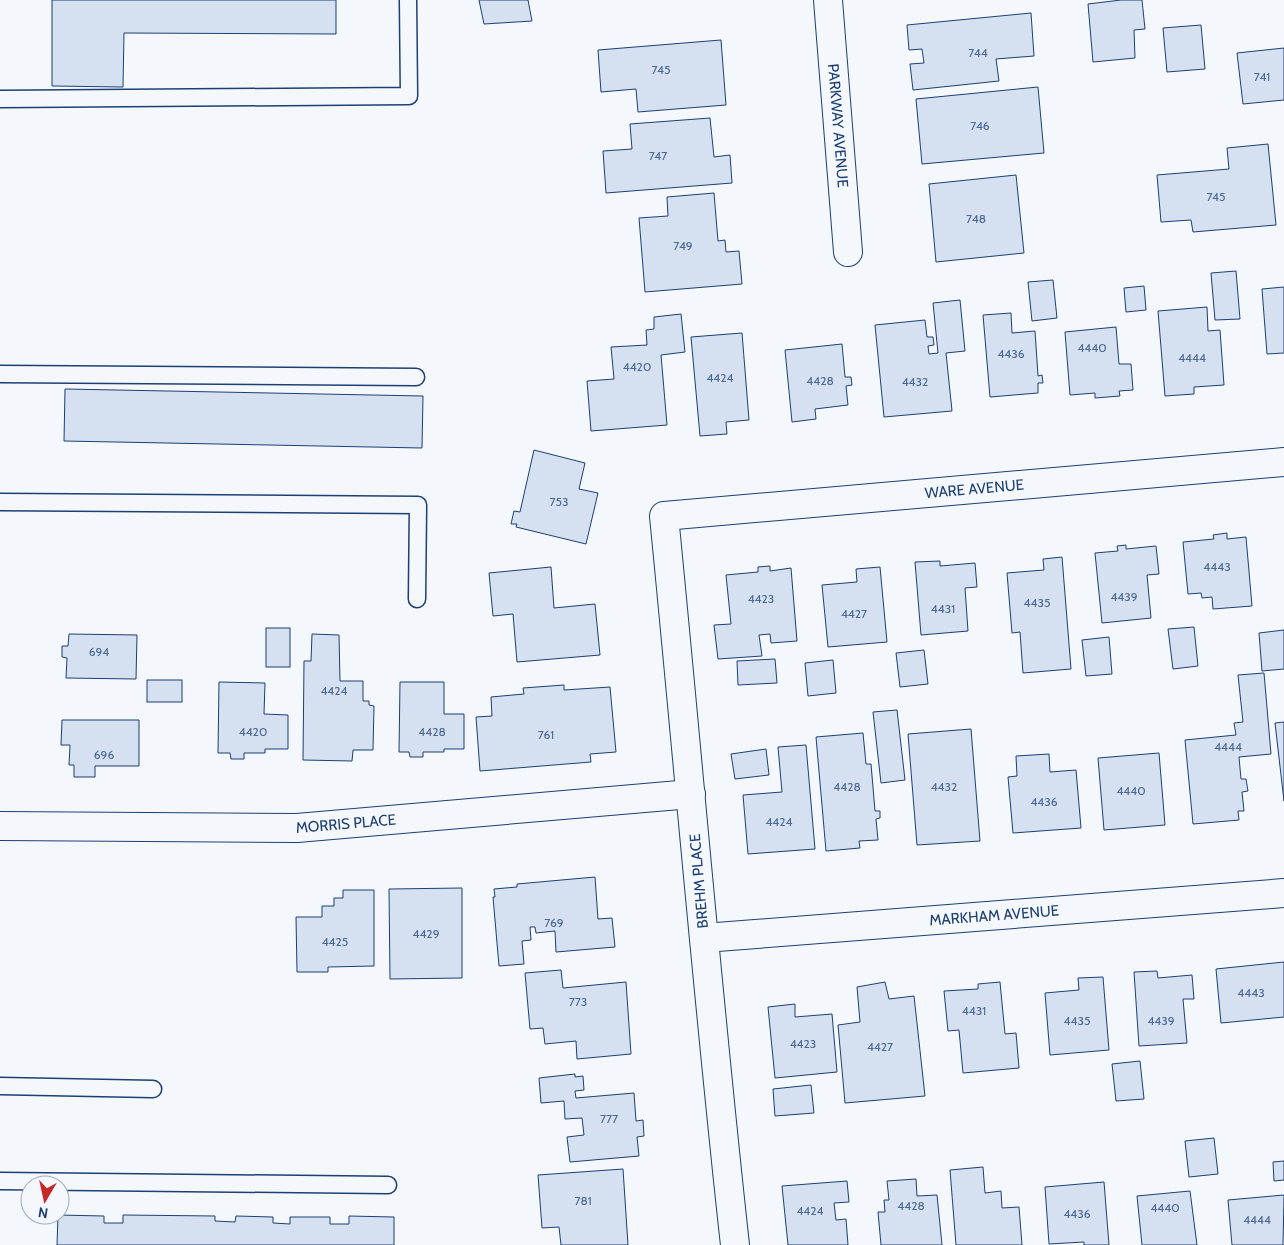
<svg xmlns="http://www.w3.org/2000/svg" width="1284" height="1245" font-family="Cabin,sans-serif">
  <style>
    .building { fill: #d5e0f0; stroke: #1d3f73 }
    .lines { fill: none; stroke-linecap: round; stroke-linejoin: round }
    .service-casing { stroke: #1d3f73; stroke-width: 19 }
    .minor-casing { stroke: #1d3f73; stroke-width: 30 }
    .service { stroke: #f4f7fb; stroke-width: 16 }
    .minor { stroke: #f4f7fb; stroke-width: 28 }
    .labels { text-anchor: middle; stroke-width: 4; stroke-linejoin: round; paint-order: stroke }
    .number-label { font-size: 12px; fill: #4b6792 }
    .street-label { font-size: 15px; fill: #1d3f73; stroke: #f4f7fb }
  </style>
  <rect width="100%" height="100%" fill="#f4f7fb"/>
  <g class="building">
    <polygon points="52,0 336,0 336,34 124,33 123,87 52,86"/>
    <polygon points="479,0 528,0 532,21 484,24"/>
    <polygon points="1121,0 1142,0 1145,29 1134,30 1135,58 1093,62 1088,4"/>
    <polygon points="1031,13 1034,56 996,59 999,81 913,90 910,64 924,63 922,49 909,50 907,25"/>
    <polygon points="1201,25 1205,69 1167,72 1163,28"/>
    <polygon points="721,40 726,105 638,112 636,89 601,92 598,50"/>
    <polygon points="1284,48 1284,100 1243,104 1237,53"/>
    <polygon points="1038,87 1044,153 922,164 916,99"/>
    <polygon points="710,118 714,157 730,155 732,183 606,193 603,151 632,149 630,124"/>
    <polygon points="1268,144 1276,225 1193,232 1191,220 1161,222 1157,175 1229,169 1227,148"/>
    <polygon points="1016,175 1024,253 936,262 929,184"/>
    <polygon points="714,193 718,241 725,240 726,252 739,251 742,284 645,292 639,218 668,216 667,197"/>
    <polygon points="1236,271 1240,319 1215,320 1211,273"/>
    <polygon points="1053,280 1057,318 1032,321 1028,282"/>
    <polygon points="1144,286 1146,310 1126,312 1124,288"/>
    <polygon points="1284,287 1284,353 1267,354 1262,289"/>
    <polygon points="960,300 965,351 946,353 952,411 884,417 875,325 925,320 927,337 933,337 934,345 928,346 929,354 938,353 933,303"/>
    <polygon points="1207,307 1208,331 1220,330 1224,385 1194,387 1194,394 1165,396 1158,311"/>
    <polygon points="1011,313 1012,333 1035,331 1038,376 1042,375 1043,383 1038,383 1038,393 990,397 983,315"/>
    <polygon points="681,314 685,352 661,355 667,425 591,431 587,381 614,379 611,347 647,345 646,330 654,329 654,317"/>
    <polygon points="1116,327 1119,364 1131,364 1133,390 1119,391 1120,396 1095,398 1095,393 1070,395 1065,332"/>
    <polygon points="742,333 749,420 726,422 727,434 700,436 691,337"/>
    <polygon points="842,344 845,377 851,377 852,385 846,386 848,405 815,409 816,419 792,422 785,350"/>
    <polygon points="65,389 423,396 422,448 64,441"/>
    <polygon points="534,450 585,463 579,489 598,493 586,544 516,527 517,524 511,524 514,511 520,512"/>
    <polygon points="1227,533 1227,539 1246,537 1252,606 1213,609 1212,597 1202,598 1201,593 1188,594 1183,542 1214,539 1213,535"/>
    <polygon points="1126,545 1126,549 1156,546 1159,574 1147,575 1151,618 1102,623 1095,553 1118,551 1117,546"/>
    <polygon points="1062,557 1071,669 1023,673 1020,632 1012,633 1007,573 1044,570 1043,559"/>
    <polygon points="940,561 940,566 975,563 977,587 965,588 968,631 921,635 915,562"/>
    <polygon points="770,566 770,571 791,568 797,641 771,643 770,634 759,635 762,656 718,659 714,625 731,624 726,575 758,572 758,567"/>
    <polygon points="551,567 554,608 595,604 600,655 517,662 513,614 493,616 489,573"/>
    <polygon points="880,567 887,642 828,647 822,585 857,582 856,569"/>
    <polygon points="1194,627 1198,666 1173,669 1168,629"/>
    <rect x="266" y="628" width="24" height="39"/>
    <polygon points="1284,630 1284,669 1262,671 1259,633"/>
    <polygon points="69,634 137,635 136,679 66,678 67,658 62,657 62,646 68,646"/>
    <polygon points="312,634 339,635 340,681 363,681 363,701 369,701 369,705 374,706 373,750 353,750 352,761 303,760 304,661 311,661"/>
    <polygon points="1109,637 1112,674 1086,676 1082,640"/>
    <polygon points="924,650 928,684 900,687 896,653"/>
    <polygon points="775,659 777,683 738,685 737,661"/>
    <polygon points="833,660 836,693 808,696 805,663"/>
    <polygon points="1264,673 1271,754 1239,757 1241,779 1246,779 1248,791 1242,792 1244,811 1238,811 1239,820 1193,824 1185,740 1236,735 1234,723 1243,722 1238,675"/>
    <rect x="147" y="680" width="35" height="22"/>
    <polygon points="219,682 265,683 264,714 288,715 288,749 265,749 265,753 244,753 244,759 231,759 230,753 218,753"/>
    <polygon points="400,682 444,682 444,714 464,714 464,749 444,749 444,752 423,752 423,757 410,757 409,752 399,752"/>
    <polygon points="564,685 564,690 610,687 616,752 590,754 591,762 480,771 476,717 492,716 491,697 524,694 523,688"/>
    <polygon points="897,710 905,780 881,783 873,712"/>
    <polygon points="62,720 139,720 139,766 95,766 95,777 74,777 74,765 69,765 70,745 61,745"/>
    <polygon points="1284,722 1284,801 1275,723"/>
    <polygon points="971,729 980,841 917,845 908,734"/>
    <polygon points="863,733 866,764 871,764 875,811 880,811 880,818 876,819 878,840 859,841 860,848 826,851 816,737"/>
    <polygon points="806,745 815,849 748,854 743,795 782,792 778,747"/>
    <polygon points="766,749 769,775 735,779 731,754"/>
    <polygon points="1159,753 1165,825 1104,830 1098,758"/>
    <polygon points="1049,754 1050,772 1076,770 1081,828 1013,833 1008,777 1017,776 1016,756"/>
    <polygon points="595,877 598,919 612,918 615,947 556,952 555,931 536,933 535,927 530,927 531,940 522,941 524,964 499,966 493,897 495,897 494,889 517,887 517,884"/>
    <polygon points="462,888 462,978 390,979 389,889"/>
    <polygon points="343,890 374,890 374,966 328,967 328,972 297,972 296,917 322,917 322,906 334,906 334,898 343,898"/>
    <polygon points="1284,962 1284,1017 1221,1023 1216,969"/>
    <polygon points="561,970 563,988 626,982 631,1054 577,1059 576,1041 545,1044 543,1028 530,1029 525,973"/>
    <polygon points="1157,971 1158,978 1192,975 1194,999 1183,999 1187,1043 1139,1046 1134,972"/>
    <polygon points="1103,977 1109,1050 1050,1055 1045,993 1079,990 1078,978"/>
    <polygon points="885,982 889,999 914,996 925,1096 845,1103 838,1025 860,1022 857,987"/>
    <polygon points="1000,982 1005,1034 1016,1033 1019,1068 963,1073 959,1030 948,1031 944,991 978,989 978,984"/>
    <polygon points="795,1004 795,1017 832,1014 837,1072 775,1078 768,1007"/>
    <polygon points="1140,1061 1144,1099 1116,1101 1112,1064"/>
    <polygon points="575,1074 575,1077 583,1076 584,1090 575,1091 576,1098 634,1093 636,1121 643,1120 644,1136 637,1137 639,1156 570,1162 567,1137 584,1135 582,1118 565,1119 564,1101 541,1103 539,1078"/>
    <polygon points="811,1085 814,1113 775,1116 773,1089"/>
    <polygon points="1214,1138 1218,1174 1189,1177 1185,1141"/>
    <polygon points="1284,1161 1284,1180 1274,1181 1273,1162"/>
    <polygon points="983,1167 985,1193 1001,1191 1002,1208 1019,1207 1022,1245 956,1245 950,1170"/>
    <polygon points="623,1169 628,1245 561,1245 559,1227 542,1228 538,1175"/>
    <polygon points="916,1179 917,1196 937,1195 942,1245 881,1245 878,1212 885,1212 884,1200 889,1200 887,1181"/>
    <polygon points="847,1181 849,1202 834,1203 836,1220 846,1219 848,1245 788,1245 782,1186"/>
    <polygon points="1104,1182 1109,1245 1084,1245 1084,1242 1049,1244 1045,1187"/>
    <polygon points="1190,1191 1197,1245 1142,1245 1137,1196"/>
    <polygon points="1284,1195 1283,1245 1232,1245 1228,1200"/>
    <polygon points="58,1215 104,1216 104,1223 123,1223 123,1215 215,1216 215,1221 235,1222 236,1216 273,1217 273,1223 290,1224 290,1217 330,1217 330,1224 349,1224 349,1216 394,1217 394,1245 57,1245"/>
  </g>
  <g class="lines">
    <g class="service-casing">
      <g id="service">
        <polyline points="0,99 409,96 408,0"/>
        <polyline points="0,374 416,377"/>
        <polyline points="0,502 418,505 417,599"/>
        <polyline points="0,1086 153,1089"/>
        <polyline points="0,1181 388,1185"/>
      </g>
    </g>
    <g class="minor-casing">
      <g id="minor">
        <path id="s1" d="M828,0L848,252"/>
        <path id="s2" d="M0,826L297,828L691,794"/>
        <path id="s3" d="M704,938L1284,893"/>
        <path id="s4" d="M735,1245C708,1002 688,759 664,516L1284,462"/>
      </g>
    </g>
    <use href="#service" class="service"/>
    <use href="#minor" class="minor"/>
  </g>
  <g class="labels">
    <g class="number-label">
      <text x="978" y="57">744</text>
      <text x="661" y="74">745</text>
      <text x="1262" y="81">741</text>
      <text x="980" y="130">746</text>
      <text x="658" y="160">747</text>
      <text x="1216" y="201">745</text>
      <text x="976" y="223">748</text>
      <text x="683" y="250">749</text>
      <text x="1092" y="352">4440</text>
      <text x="1011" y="358">4436</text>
      <text x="1192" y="362">4444</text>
      <text x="637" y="371">4420</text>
      <text x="720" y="382">4424</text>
      <text x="820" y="385">4428</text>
      <text x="915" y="386">4432</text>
      <text x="559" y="506">753</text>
      <text x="1217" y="571">4443</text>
      <text x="1124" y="601">4439</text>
      <text x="761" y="603">4423</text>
      <text x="1037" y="607">4435</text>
      <text x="943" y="613">4431</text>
      <text x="854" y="618">4427</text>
      <text x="99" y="656">694</text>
      <text x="334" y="695">4424</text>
      <text x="253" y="736">4420</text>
      <text x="432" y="736">4428</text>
      <text x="546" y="739">761</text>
      <text x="1228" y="751">4444</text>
      <text x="104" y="759">696</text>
      <text x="847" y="791">4428</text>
      <text x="944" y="791">4432</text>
      <text x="1131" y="795">4440</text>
      <text x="1044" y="806">4436</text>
      <text x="779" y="826">4424</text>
      <text x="554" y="927">769</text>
      <text x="426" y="938">4429</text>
      <text x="335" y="946">4425</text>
      <text x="1251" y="997">4443</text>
      <text x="578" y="1006">773</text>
      <text x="974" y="1015">4431</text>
      <text x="1077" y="1025">4435</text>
      <text x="1161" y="1025">4439</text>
      <text x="803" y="1048">4423</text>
      <text x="880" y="1051">4427</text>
      <text x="609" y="1123">777</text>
      <text x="583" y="1205">781</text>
      <text x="911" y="1210">4428</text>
      <text x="1165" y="1212">4440</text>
      <text x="810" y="1215">4424</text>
      <text x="1077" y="1218">4436</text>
      <text x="1257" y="1224">4444</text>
    </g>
    <g class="street-label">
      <text dy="5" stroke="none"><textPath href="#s1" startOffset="126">PARKWAY AVENUE</textPath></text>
      <text dy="5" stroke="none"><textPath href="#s4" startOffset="1044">WARE AVENUE</textPath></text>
      <text dy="5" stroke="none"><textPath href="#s2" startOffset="346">MORRIS PLACE</textPath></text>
      <text transform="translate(699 881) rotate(-95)" y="5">BREHM PLACE</text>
      <text dy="5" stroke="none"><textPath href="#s3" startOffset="291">MARKHAM AVENUE</textPath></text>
    </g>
  </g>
  <g transform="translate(45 1200) rotate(189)"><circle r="24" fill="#f4f7fb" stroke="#9eadc5"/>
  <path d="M0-4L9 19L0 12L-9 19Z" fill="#c62828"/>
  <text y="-8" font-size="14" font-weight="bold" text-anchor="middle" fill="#1d3f73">N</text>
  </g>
</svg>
